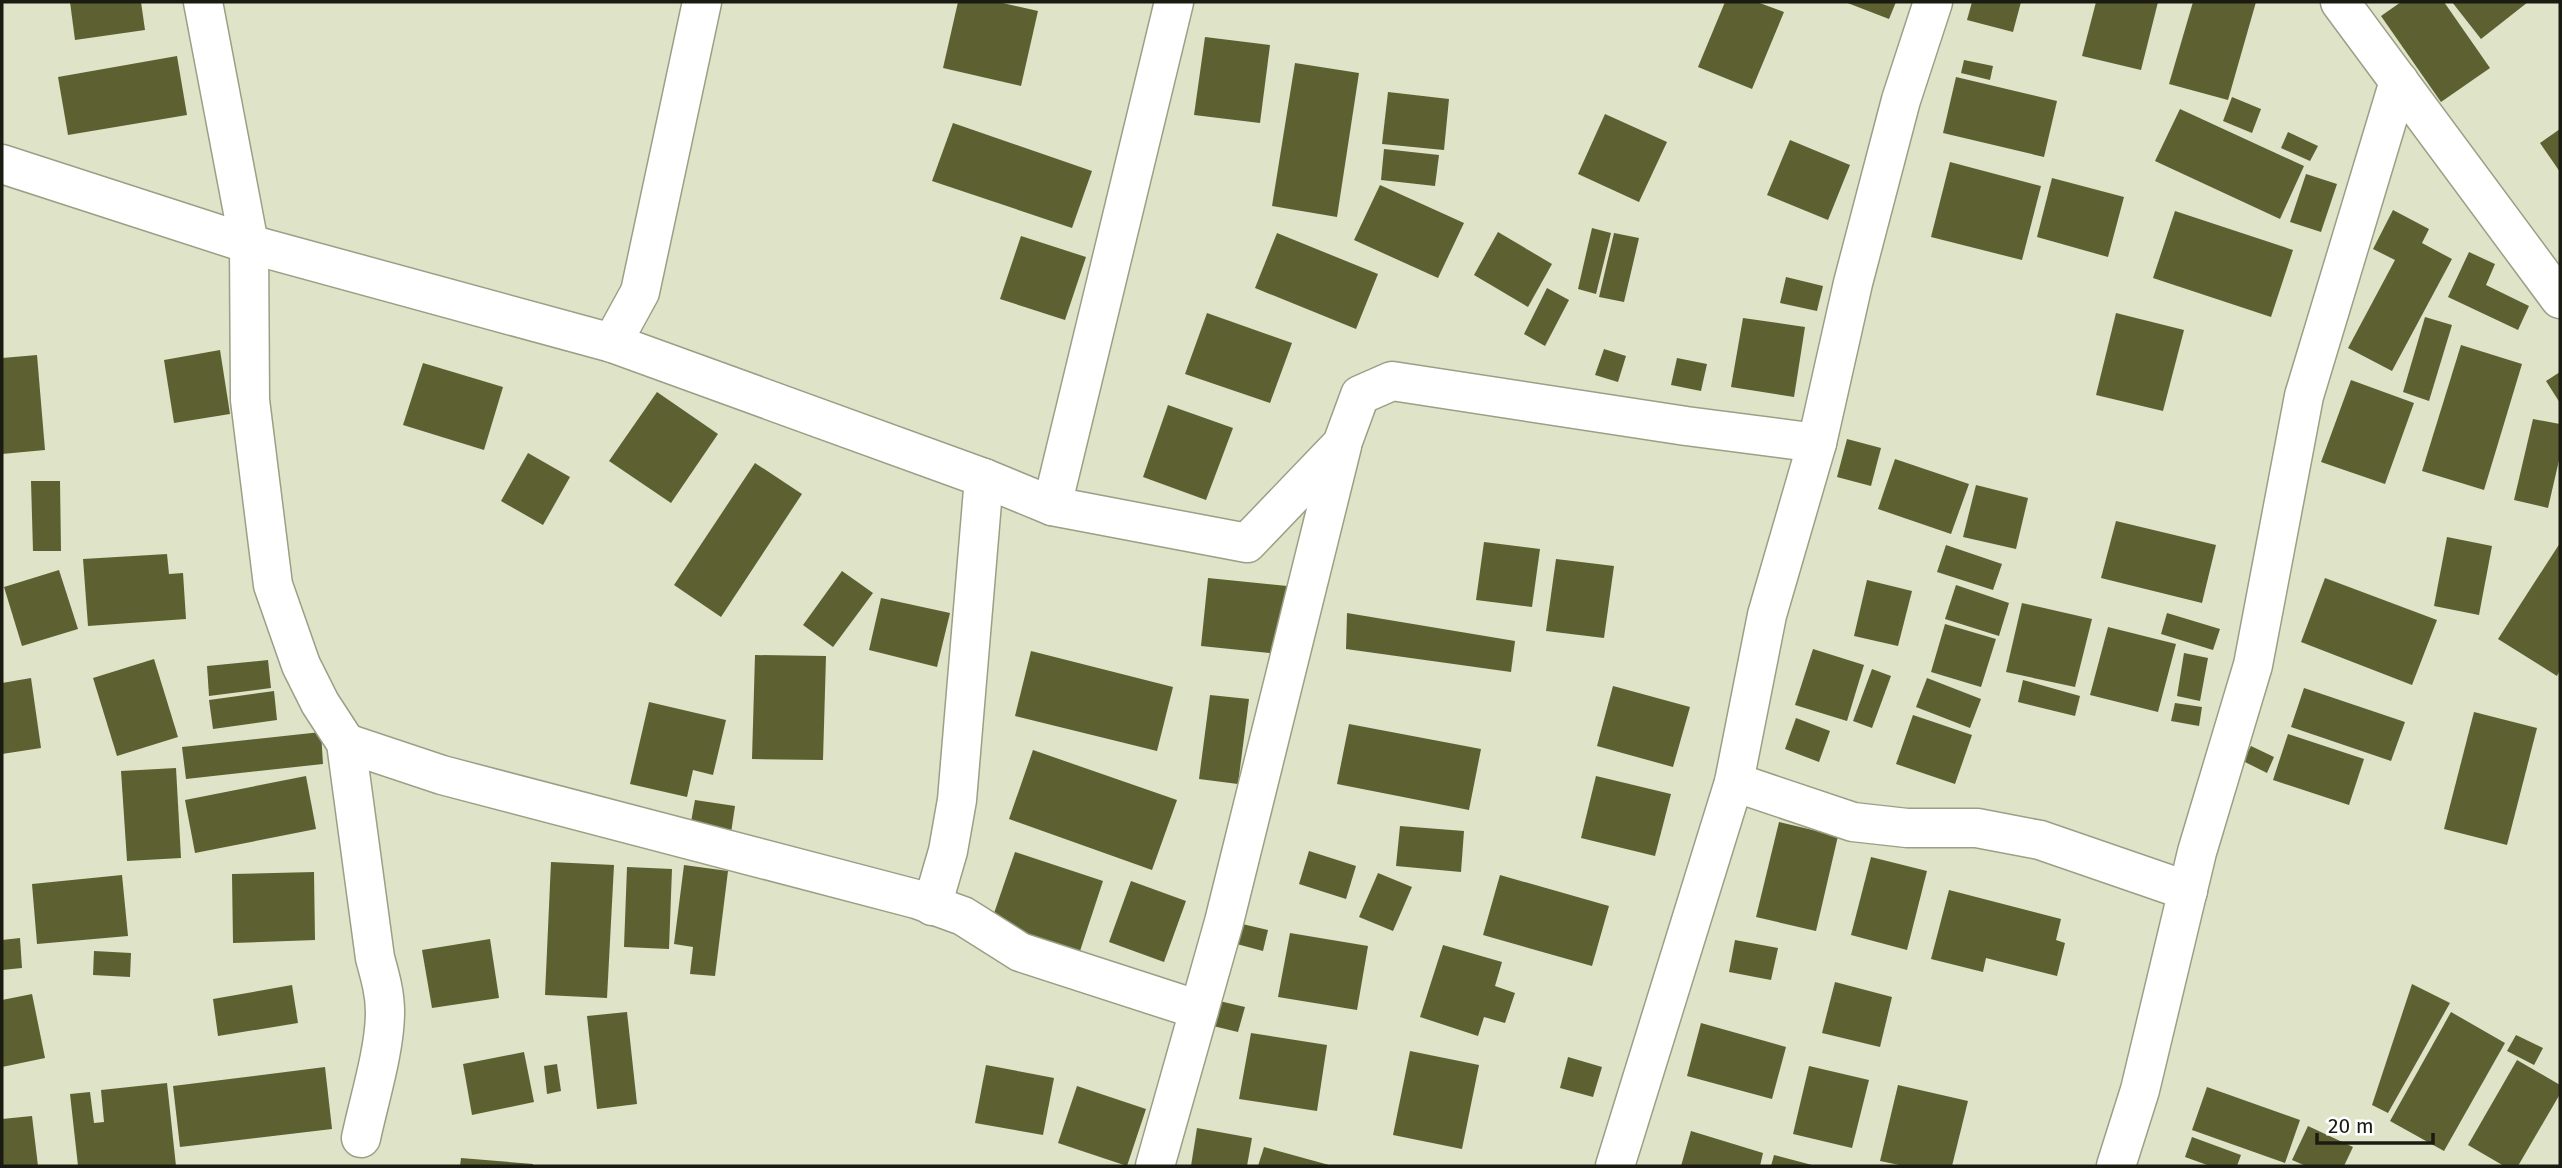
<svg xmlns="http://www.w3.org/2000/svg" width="2562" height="1168" font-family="'Fira Sans',sans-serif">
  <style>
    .building { fill: #5d6131 }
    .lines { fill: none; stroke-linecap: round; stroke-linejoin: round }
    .minor-casing { stroke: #9b9f85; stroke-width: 41 }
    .minor { stroke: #fff; stroke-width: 38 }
  </style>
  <rect width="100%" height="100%" fill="#dfe3c8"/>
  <g class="building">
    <polygon points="70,2 141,2 145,30 75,40"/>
    <polygon points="958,2 998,2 1038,11 1021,86 943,68"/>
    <polygon points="1725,2 1757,2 1784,12 1752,89 1698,67"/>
    <polygon points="1845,2 1896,2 1889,19"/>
    <polygon points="1972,2 2021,2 2013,32 1967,20"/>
    <polygon points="2096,2 2158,2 2141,70 2082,56"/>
    <polygon points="2193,2 2256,2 2228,100 2169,84"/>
    <polygon points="2401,2 2444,2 2490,68 2441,102 2381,16"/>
    <polygon points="2452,2 2528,2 2481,39"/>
    <polygon points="1205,37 1270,45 1260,123 1194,115"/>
    <polygon points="177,56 187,115 68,135 58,77"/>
    <polygon points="1964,60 1993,66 1990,80 1961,73"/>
    <polygon points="1295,63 1359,73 1337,217 1272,206"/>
    <polygon points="1956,77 2057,101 2044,157 1943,133"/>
    <polygon points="1388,92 1449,99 1444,150 1382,144"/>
    <polygon points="2232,97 2261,109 2252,133 2223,121"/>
    <polygon points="2180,109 2304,166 2280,219 2155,161"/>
    <polygon points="1605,114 1667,142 1639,202 1578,174"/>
    <polygon points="953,123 1092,171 1072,228 932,181"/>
    <polygon points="2560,129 2560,172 2540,143"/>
    <polygon points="2288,132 2318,146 2310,161 2281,148"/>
    <polygon points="1790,140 1850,165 1828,220 1767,195"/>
    <polygon points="1384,149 1439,155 1435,186 1381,180"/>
    <polygon points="1950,162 2041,186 2022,260 1931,237"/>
    <polygon points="2306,174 2337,184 2321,232 2290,222"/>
    <polygon points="2052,178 2124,197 2108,257 2037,237"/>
    <polygon points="1380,185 1464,223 1438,278 1354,240"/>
    <polygon points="2393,210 2429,229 2422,243 2452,259 2392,371 2348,348 2395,260 2373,249"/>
    <polygon points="2175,211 2293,250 2271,317 2153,278"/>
    <polygon points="1592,228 1611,233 1596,294 1578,289"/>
    <polygon points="1498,232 1552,264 1528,307 1474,275"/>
    <polygon points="1277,233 1378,274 1356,329 1255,288"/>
    <polygon points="1614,233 1639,238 1624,302 1599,297"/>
    <polygon points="1021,236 1086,257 1065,320 1000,299"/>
    <polygon points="2469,252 2495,264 2486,285 2529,306 2518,330 2448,297"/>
    <polygon points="1786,277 1823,286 1817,311 1780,303"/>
    <polygon points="1547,288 1569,300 1545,346 1524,334"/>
    <polygon points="1207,313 1292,343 1270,403 1185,374"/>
    <polygon points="2116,313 2184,330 2163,411 2096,395"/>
    <polygon points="2425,317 2452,325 2429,401 2403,392"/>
    <polygon points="1743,318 1805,327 1794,397 1731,387"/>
    <polygon points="2461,345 2522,364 2484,490 2422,471"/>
    <polygon points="1604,349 1626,356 1618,382 1595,375"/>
    <polygon points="220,350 230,414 174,423 164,360"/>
    <polygon points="37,355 45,450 2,454 2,358"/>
    <polygon points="1677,358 1707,364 1701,391 1671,385"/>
    <polygon points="423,363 503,387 484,450 403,425"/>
    <polygon points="2560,372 2560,403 2546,381"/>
    <polygon points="2351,380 2414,403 2385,484 2321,462"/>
    <polygon points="657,392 718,434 671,503 609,461"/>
    <polygon points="1168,405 1233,428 1206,500 1143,477"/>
    <polygon points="2533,419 2560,424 2560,456 2548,508 2514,500"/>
    <polygon points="1847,439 1881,448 1871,486 1837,477"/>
    <polygon points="528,453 570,477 543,525 501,501"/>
    <polygon points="1895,459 1969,484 1951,534 1878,509"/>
    <polygon points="755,463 802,494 721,617 674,585"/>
    <polygon points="31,481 60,481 61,551 33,551"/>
    <polygon points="1976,485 2028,498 2016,549 1963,537"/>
    <polygon points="2116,521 2216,545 2202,603 2101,578"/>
    <polygon points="2447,537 2492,546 2479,615 2434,606"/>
    <polygon points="1484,542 1540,549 1532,607 1476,600"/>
    <polygon points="2560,543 2560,670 2557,676 2498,639"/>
    <polygon points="1946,545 2002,564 1993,590 1937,572"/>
    <polygon points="167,554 169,574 183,573 186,619 88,626 83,559"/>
    <polygon points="1556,559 1614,566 1604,638 1546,631"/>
    <polygon points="59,570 78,629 22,646 4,587"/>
    <polygon points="842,571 873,593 833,647 803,625"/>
    <polygon points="1208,578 1287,586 1280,654 1201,646"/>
    <polygon points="2325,578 2437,620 2412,685 2301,642"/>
    <polygon points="1867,580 1912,591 1898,646 1854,636"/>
    <polygon points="1956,585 2009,603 1999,636 1945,619"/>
    <polygon points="881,598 950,613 937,667 869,650"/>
    <polygon points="2022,603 2092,619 2075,687 2006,672"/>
    <polygon points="1347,613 1515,641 1511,672 1346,649"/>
    <polygon points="2167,613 2220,629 2213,650 2161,634"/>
    <polygon points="1945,624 1996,639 1981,687 1931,672"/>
    <polygon points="2108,627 2176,644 2158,712 2090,695"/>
    <polygon points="1813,649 1864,665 1847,721 1795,705"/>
    <polygon points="1031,651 1173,687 1157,751 1015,716"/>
    <polygon points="2184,653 2208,658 2200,701 2177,696"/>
    <polygon points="755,655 826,656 823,760 752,759"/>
    <polygon points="154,659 178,737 117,756 93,678"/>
    <polygon points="268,660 271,688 209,696 207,666"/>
    <polygon points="1872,669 1891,676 1872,728 1853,721"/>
    <polygon points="31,678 41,748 2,754 2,683"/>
    <polygon points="1927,678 1981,699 1970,728 1916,707"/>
    <polygon points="2023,680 2080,696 2075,716 2018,702"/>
    <polygon points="1613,686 1690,707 1673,767 1597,746"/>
    <polygon points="2304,688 2405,722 2391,761 2291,727"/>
    <polygon points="274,691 277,720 213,729 209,700"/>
    <polygon points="1210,695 1249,699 1238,784 1199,779"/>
    <polygon points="649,702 726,720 713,775 693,770 687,797 630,784"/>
    <polygon points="2175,703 2202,707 2199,726 2171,721"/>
    <polygon points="2474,712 2537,728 2507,845 2444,829"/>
    <polygon points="1913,715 1972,735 1955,784 1896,764"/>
    <polygon points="1796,718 1830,731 1819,762 1785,749"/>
    <polygon points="1349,724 1481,749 1469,810 1337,784"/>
    <polygon points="321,732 323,764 186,779 182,747"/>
    <polygon points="2288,734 2364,759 2349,805 2273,780"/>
    <polygon points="2251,746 2274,757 2267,773 2243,761"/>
    <polygon points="1033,750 1177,800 1152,870 1009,819"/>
    <polygon points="176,768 181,858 127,861 121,771"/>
    <polygon points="306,776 316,829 195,853 185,800"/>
    <polygon points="1596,776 1671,794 1655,856 1581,838"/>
    <polygon points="695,800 735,806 731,833 690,827"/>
    <polygon points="1779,822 1838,836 1816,931 1756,917"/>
    <polygon points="1400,826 1464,831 1461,872 1396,866"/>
    <polygon points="1309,851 1356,866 1346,899 1299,884"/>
    <polygon points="1015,852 1103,881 1080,951 991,922"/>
    <polygon points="1871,857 1927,871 1907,950 1851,935"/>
    <polygon points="551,862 614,865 607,998 545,995"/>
    <polygon points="684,865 728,871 715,976 690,974 693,947 674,944"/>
    <polygon points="627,867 672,869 669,949 624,947"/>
    <polygon points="314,872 315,940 233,943 232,874"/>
    <polygon points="1378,873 1412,887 1393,931 1359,917"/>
    <polygon points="122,875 128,936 37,944 32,884"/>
    <polygon points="1500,875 1609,906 1592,966 1483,935"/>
    <polygon points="1131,881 1186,901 1164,962 1109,942"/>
    <polygon points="1949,890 2061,919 2056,940 2065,943 2057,976 1986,958 1983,972 1931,959"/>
    <polygon points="1238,923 1268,930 1263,951 1233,943"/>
    <polygon points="1290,933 1368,946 1357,1010 1278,997"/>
    <polygon points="20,938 22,968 2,970 2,940"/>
    <polygon points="490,939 499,998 432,1008 422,950"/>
    <polygon points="1735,940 1778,948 1771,980 1729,972"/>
    <polygon points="1443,945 1502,962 1495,986 1515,993 1505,1023 1484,1017 1478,1036 1420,1017"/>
    <polygon points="94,951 131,953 130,977 93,975"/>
    <polygon points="1835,982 1892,997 1880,1047 1822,1033"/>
    <polygon points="2412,984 2450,1003 2388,1113 2372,1105"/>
    <polygon points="292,985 298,1023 218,1036 213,999"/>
    <polygon points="32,994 45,1058 2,1067 2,1000"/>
    <polygon points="1215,1000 1245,1007 1238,1032 1209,1025"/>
    <polygon points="627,1012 637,1104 597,1109 587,1016"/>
    <polygon points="2451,1012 2505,1043 2444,1151 2390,1121"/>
    <polygon points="1701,1023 1786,1047 1772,1099 1687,1076"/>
    <polygon points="1251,1033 1327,1045 1317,1111 1239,1099"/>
    <polygon points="2516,1035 2543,1048 2534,1065 2507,1051"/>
    <polygon points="1410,1051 1479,1065 1462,1149 1393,1135"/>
    <polygon points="524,1052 534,1102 472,1115 463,1064"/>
    <polygon points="1568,1057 1602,1067 1593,1097 1560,1088"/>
    <polygon points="2517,1060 2560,1085 2560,1094 2518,1166 2504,1166 2468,1145"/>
    <polygon points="557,1064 561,1091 547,1094 544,1066"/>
    <polygon points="986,1065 1054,1078 1043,1135 975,1123"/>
    <polygon points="1809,1066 1869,1080 1852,1148 1793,1134"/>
    <polygon points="325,1067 332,1129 180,1147 173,1086"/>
    <polygon points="167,1083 176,1166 78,1166 70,1094 90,1092 94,1123 104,1122 101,1090"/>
    <polygon points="1898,1085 1968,1101 1952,1166 1904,1166 1880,1161"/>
    <polygon points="1077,1086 1146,1109 1127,1166 1058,1143"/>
    <polygon points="2207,1087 2300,1120 2285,1163 2192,1130"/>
    <polygon points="32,1116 38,1166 2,1166 2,1119"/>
    <polygon points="2308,1126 2353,1147 2344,1166 2306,1166 2292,1160"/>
    <polygon points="1197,1128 1252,1138 1247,1166 1191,1166"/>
    <polygon points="1691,1131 1763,1153 1760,1166 1681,1166"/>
    <polygon points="2192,1137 2241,1155 2237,1166 2210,1166 2185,1157"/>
    <polygon points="1264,1147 1329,1165 1329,1166 1258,1166"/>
    <polygon points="1774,1155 1812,1165 1812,1166 1771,1166"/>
    <polygon points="461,1158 533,1164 533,1166 460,1166"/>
  </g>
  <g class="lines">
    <g class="minor-casing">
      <g id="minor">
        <path d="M203,2L249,244L250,400L273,585L301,665L320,703L346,743L375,958C380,976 385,993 385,1012C385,1050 369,1100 361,1138"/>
        <polyline points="2340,2 2560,299"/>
        <polyline points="2,164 249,244 612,343 984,478 1052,506 1247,543 1342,444 1360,395 1392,381 1686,426 1817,443"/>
        <polyline points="612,343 640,292 702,2"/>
        <polyline points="1052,506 1174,2"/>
        <polyline points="346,743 442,775 916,899 963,916 1020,952 1199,1010"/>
        <polyline points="1734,782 1853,822 1907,828 1977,828 2040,840 2188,891"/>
        <polyline points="932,906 948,851 957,800 984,478"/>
        <polyline points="1155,1166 1224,922 1342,446"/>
        <polyline points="1615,1166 1734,782 1767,615 1817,443 1853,283 1901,100 1933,2"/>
        <polyline points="2116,1166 2140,1090 2197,852 2253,665 2304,396 2399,81"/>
      </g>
    </g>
    <use href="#minor" class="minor"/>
  </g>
  <rect width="2562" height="1168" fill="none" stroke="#1a1c12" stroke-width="7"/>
  <path d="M2317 1133v10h116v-10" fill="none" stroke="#1a1c12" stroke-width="3.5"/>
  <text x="2328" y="1133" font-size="21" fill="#1a1c12" stroke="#ffffff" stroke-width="5" paint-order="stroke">20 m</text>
</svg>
